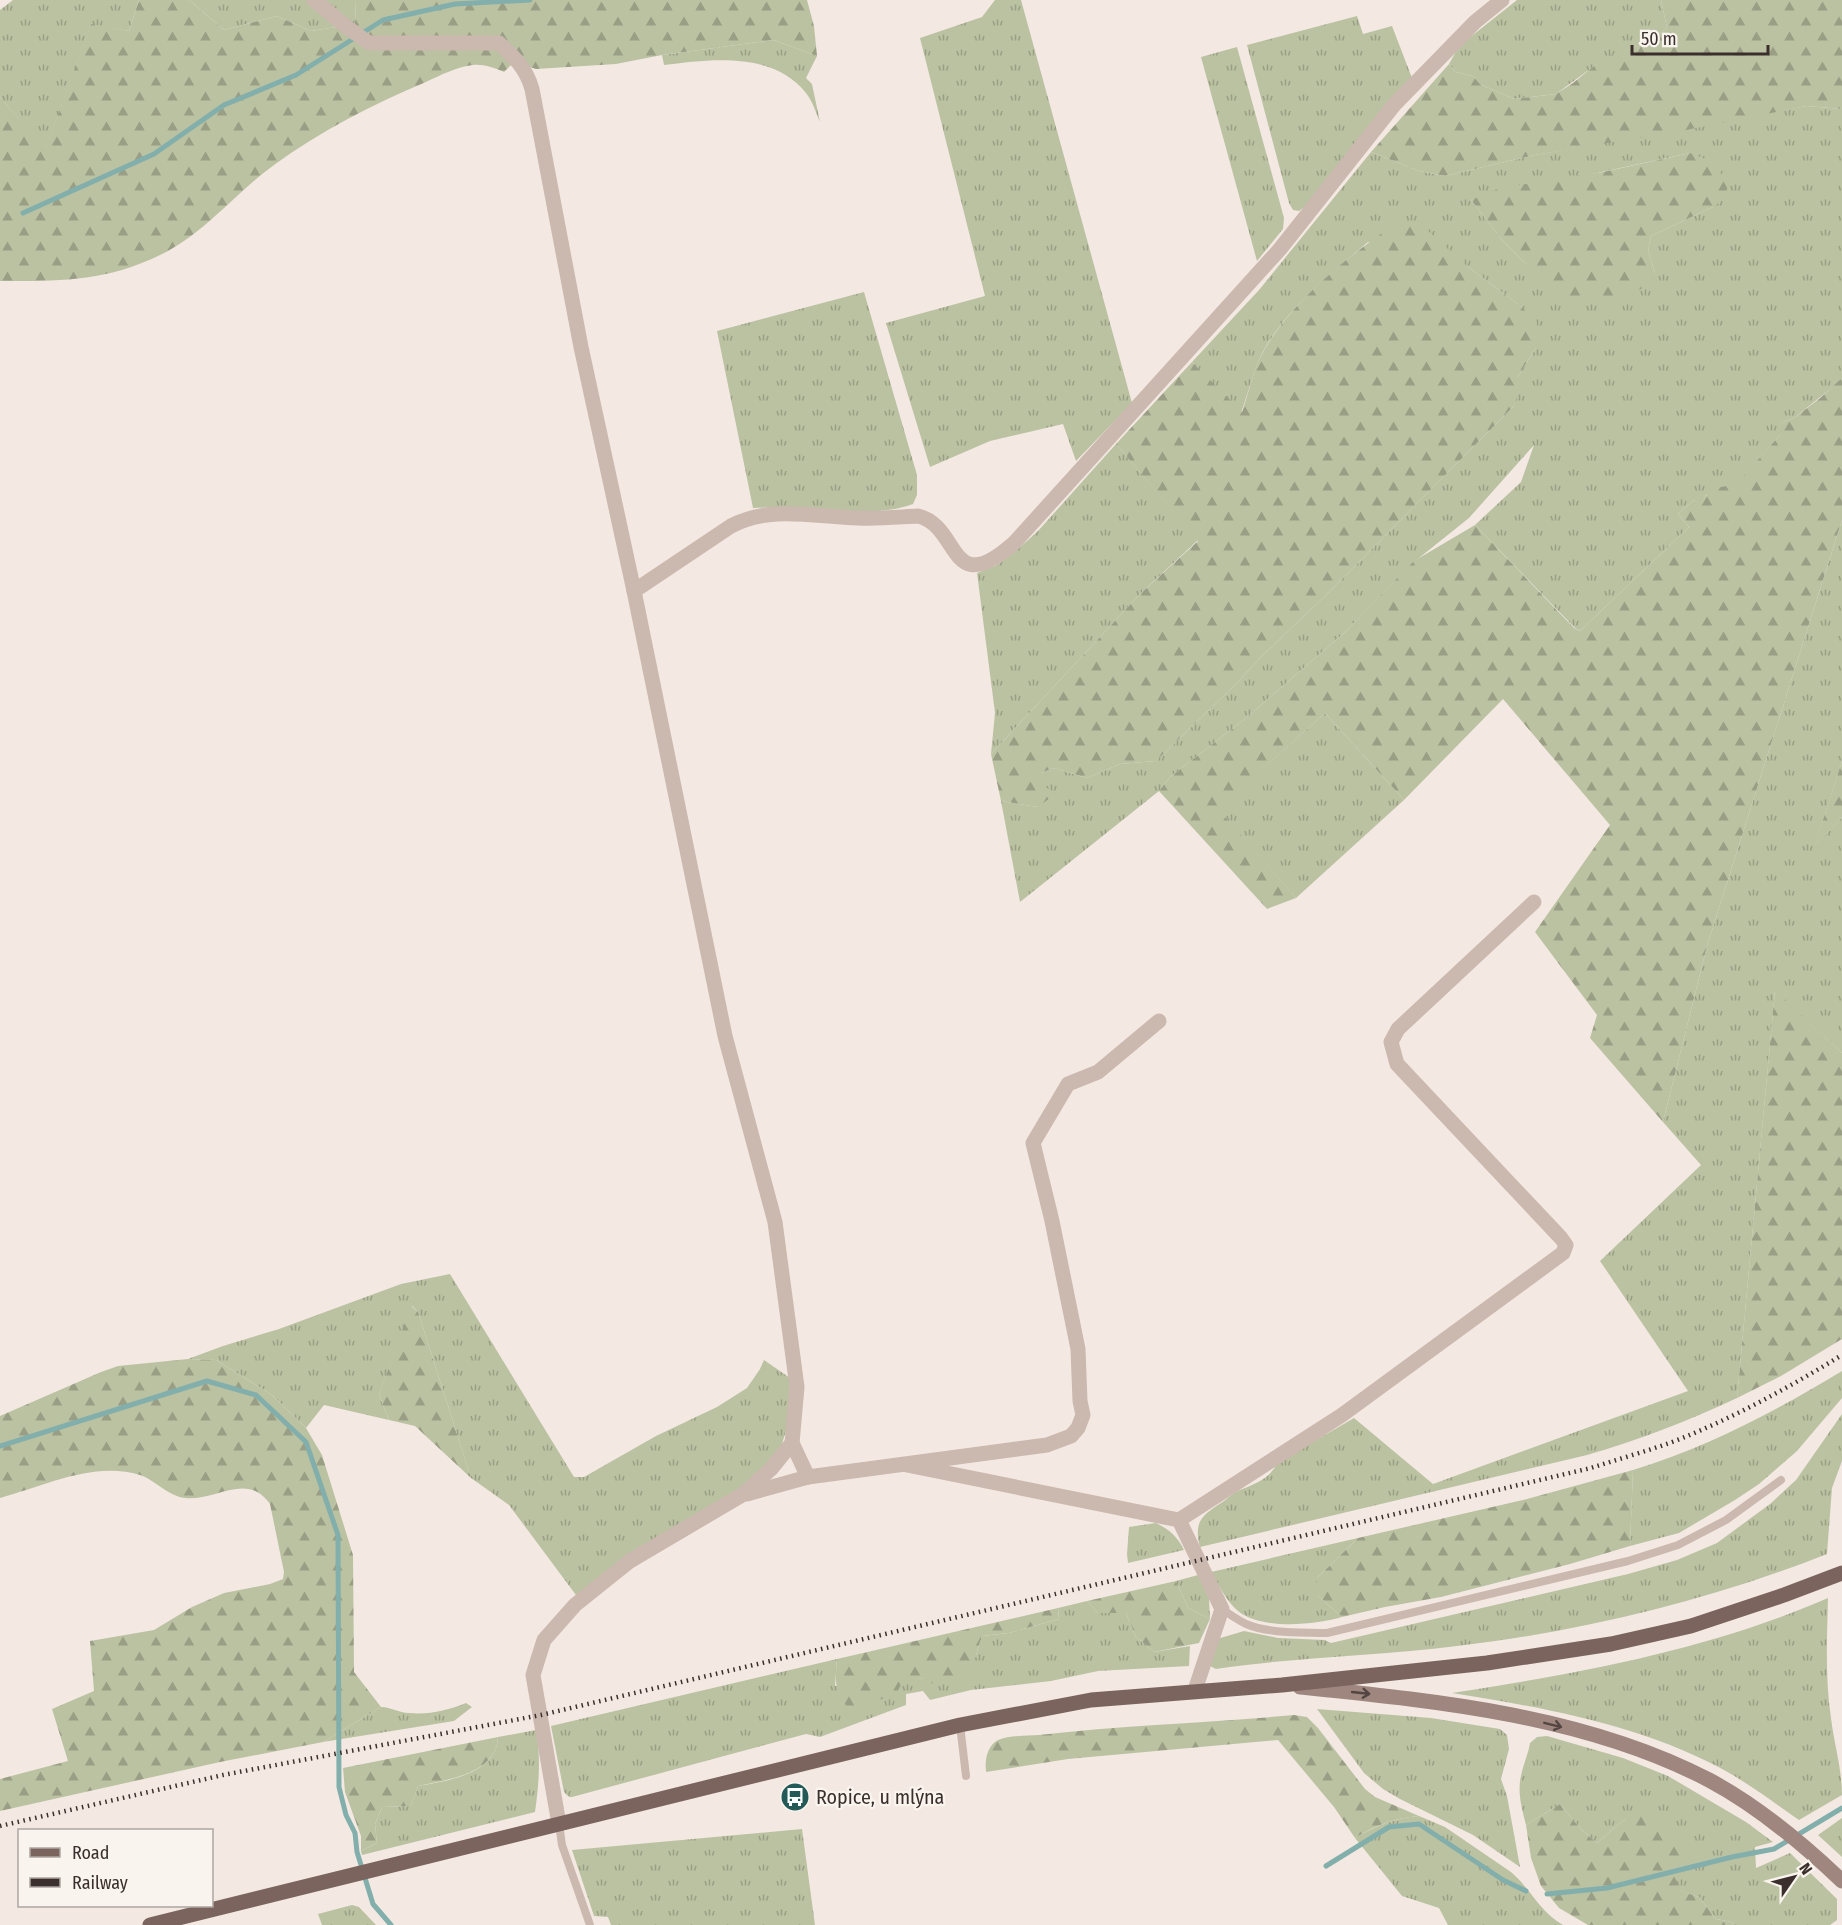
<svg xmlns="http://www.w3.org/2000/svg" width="1842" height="1925" font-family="'Fira Sans Condensed',sans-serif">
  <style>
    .grass { fill: url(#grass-tufts); fill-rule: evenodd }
    .forest { fill: url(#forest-firs) }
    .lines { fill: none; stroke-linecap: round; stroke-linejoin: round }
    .stream { stroke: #82afab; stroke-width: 5 }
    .service { stroke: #cbb8ae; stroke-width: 8 }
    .minor { stroke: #cbb8ae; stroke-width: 15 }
    .secondary { stroke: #9f877f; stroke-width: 15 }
    .primary { stroke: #7b645e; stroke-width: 15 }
    .rail { stroke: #3a2f2c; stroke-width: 4.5; stroke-dasharray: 1.5 4.5; stroke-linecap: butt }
    .oneway { stroke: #534541 }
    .labels { text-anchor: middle; stroke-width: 4.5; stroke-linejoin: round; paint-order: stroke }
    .poi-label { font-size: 20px; fill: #3a2f2c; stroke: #faf4ef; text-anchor: start }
  </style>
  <defs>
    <pattern id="grass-tufts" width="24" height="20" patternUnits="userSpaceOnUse" patternTransform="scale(1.5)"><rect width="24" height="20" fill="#bbc2a2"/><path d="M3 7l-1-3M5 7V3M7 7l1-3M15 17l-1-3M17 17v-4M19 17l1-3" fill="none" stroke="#999e84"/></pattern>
    <pattern id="forest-firs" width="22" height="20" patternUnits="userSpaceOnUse" patternTransform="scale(1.5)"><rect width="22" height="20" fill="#bbc2a2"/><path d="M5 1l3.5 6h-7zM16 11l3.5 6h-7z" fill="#999e84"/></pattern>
  </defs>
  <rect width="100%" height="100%" fill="#f3e9e2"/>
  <g class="grass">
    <polygon points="13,0 139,0 129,31 91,25 45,150 0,97 0,10"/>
    <polygon points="189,0 356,0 355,24 311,31 277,16 224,30"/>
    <polygon points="995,0 1021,0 1132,403 1076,461 1063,424 990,441 930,467 886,323 985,296 920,38 982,17"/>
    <polygon points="1517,0 1661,0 1667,28 1655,37 1641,45 1605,58 1556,94 1514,99 1480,84 1473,76 1455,72 1449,64 1459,46"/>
    <polygon points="1357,16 1363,34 1392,26 1412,78 1307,205 1299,211 1293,210 1289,203 1247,45"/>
    <path d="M774,40L817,56L806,78L812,84L820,122C816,113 813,102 806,93C773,51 711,59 664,65L662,55Z"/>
    <polygon points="1237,47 1284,218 1283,229 1257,261 1201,57"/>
    <path d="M1807,106L1842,109V378L1839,382L1794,418L1781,423L1780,435L1739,482L1706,495L1700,504L1694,500L1678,514L1689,527L1580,631L1575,628L1475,525L1521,482L1534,445L1469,518L1414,562L1344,633L1246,718L1170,777L1159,791L1020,902L1001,801L1038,807L1041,784V773L1054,768L1087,778L1120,764L1156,761L1235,685L1261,657L1326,595L1514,406L1517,378L1536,348L1522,307L1468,267L1368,242C1330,274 1280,314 1259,360C1252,377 1247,396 1241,413L1192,362L1259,290L1371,152L1419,171L1445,176L1535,155ZM1690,153L1713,207L1651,236L1648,251L1655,273L1623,300H1591L1524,262L1502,240L1471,200Z"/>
    <path d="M864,292L917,475V495L913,504C868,521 802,505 753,508L717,331Z"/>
    <polygon points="1116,444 1198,540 1140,594 991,754 995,713 977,573 997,565 1018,549 1038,531"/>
    <path d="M1842,520V761L1815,846L1842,817V1053L1775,991L1737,1398C1688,1421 1639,1440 1587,1455L1200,1547C1193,1520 1203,1515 1224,1501C1228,1498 1234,1492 1240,1490C1254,1484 1270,1479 1277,1463L1354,1418L1433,1484L1688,1391L1600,1261L1701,1165L1663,1122L1707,946Z"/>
    <polygon points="1325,713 1404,800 1296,898 1217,809"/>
    <polygon points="450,1274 574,1477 584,1477 656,1436 717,1407 747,1388 760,1369 764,1360 790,1378 789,1421 781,1447 771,1461 735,1492 576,1595 509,1505 471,1478 418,1312 412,1306 379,1395 389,1420 324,1405 306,1428 272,1395 216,1360 188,1359 223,1346 279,1329 401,1284"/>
    <path d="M1842,1371V1398L1797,1451L1759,1484L1735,1500L1679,1533L1630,1546L1633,1470C1708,1447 1776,1411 1842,1371Z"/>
    <path d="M1842,1414V1461L1832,1488L1827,1554C1708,1601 1584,1631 1457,1646C1377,1656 1296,1657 1216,1669L1210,1666L1217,1639L1244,1631L1278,1638L1325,1640L1331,1643L1628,1574L1677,1560L1717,1543L1770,1504L1796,1480Z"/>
    <path d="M1156,1523C1170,1530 1177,1536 1184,1550L1128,1563L1127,1554L1129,1527Z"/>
    <path d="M1358,1538L1317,1578V1595L1342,1617C1315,1625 1261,1630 1238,1611C1226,1601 1219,1585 1211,1572Z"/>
    <polygon points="1198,1575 1209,1598 1210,1619 1188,1608 1176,1581"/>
    <path d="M1828,1598C1827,1638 1825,1678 1831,1718C1834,1744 1842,1768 1842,1795L1799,1820C1777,1805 1755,1788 1731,1774C1647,1726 1546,1708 1452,1693C1580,1673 1708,1650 1828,1598Z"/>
    <polygon points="1087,1601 1098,1613 1126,1613 1136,1637 1154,1652 1190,1646 1189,1666 1098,1671 1051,1681 971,1690 930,1700 923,1691 906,1694 906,1705 820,1737 806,1734 572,1797 569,1797 564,1792 551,1726 837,1659 835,1686 924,1678 975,1658 982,1636 1009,1633 1059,1619 1058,1608"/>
    <path d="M466,1703L472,1707L454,1721L323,1742L381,1707C391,1707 399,1713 409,1713C429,1715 448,1710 466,1703Z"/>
    <polygon points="1317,1709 1431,1718 1500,1729 1507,1735 1509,1749 1501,1779 1507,1796 1520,1867 1473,1835 1400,1799 1383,1789 1364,1773"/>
    <path d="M536,1730C541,1757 539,1784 535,1812L362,1855L361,1851L377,1843L375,1824L382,1807L411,1806L418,1786C446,1781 497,1774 498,1737Z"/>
    <path d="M1547,1736L1623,1758L1668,1776L1746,1822L1773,1842L1755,1847L1756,1868L1790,1853L1837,1899V1920L1830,1925H1733L1732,1922L1716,1919L1699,1897L1676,1890L1677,1876L1625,1819L1597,1843L1580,1828L1560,1804L1526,1825C1522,1809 1517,1793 1521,1776C1523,1765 1528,1755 1530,1743L1537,1737Z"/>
    <path d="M1419,1816L1445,1827L1511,1872C1532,1890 1537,1909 1563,1925H1448L1439,1908L1402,1896L1355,1838C1375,1826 1395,1818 1419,1816Z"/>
    <polygon points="1842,1818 1842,1857 1818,1835"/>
    <polygon points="802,1829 815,1925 611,1925 608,1917 594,1916 572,1850"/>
    <polygon points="352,1905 359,1907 376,1925 322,1925 318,1914"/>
  </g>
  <g class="forest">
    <path d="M139,0H189L224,30L277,16L311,31L355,24L356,0H807L814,26L817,56L774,40L662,55L616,64L536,69L514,62L504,72C494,68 484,64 473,65C456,67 441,75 426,82C373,104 321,131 274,165C235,193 204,234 160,255C105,282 59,281 0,281V97L45,149L91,24L129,31Z"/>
    <polygon points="1661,0 1842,0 1842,109 1807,106 1686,130 1535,155 1445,176 1419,171 1371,152 1449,64 1455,72 1473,76 1480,84 1514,99 1556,94 1573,83 1605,57 1641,45 1655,37 1667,28"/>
    <polygon points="1690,153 1713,162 1727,182 1727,197 1713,207 1651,236 1648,251 1655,273 1652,282 1623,300 1591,300 1577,305 1524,262 1502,240 1471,200 1500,188 1603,172"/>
    <path d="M1400,221H1417L1468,267L1522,307L1537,323L1536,348L1517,378L1520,388L1514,406L1326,595L1261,657L1235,685L1156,761L1120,764L1087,778L1054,768L1041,773V784L1053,792L1050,798L1038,807L1001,801L991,754L1140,594L1198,541L1116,444L1192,362L1242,412C1248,395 1252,376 1259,360C1284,307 1352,252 1400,221Z"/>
    <path d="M1842,378V520L1707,946L1663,1122L1590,1038L1597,1015L1535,932L1610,825L1503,699L1404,800L1325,713L1218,809L1296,898L1267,909L1159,791L1170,777L1246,718L1344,633L1414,561L1475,525L1574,628L1580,631L1689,527L1678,514L1694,500L1700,503C1709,491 1714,487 1729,486L1736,479L1739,481L1780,435L1778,430L1781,423L1794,418L1819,399Z"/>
    <polygon points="1842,761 1842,817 1814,848"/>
    <polygon points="1775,990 1842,1053 1842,1339 1781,1376 1737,1398"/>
    <polygon points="411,1306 418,1312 471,1478 415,1426 389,1420 379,1395"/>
    <path d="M188,1359L216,1360L272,1395L306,1428L322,1455L353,1555L354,1672L381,1707L323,1742L220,1762L0,1811V1779L68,1761L52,1709L94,1691L90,1641L154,1630L192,1607L224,1593L270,1584L283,1579L284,1572L270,1504C247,1471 217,1501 185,1498C168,1496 155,1480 140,1475C93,1461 45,1486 0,1498V1416L101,1372L118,1366Z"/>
    <polygon points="1633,1470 1630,1546 1570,1564 1441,1597 1385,1607 1342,1617 1317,1595 1317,1578 1358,1538 1527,1499"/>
    <polygon points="1176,1581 1188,1608 1210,1619 1199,1643 1154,1652 1136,1637 1126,1613 1098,1613 1087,1601"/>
    <path d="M1058,1608L1059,1619L1009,1633L982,1636L975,1658L965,1679L933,1684L924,1678L903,1681L896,1694L850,1710C834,1692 835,1683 837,1659Z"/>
    <path d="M1294,1715L1307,1717L1318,1728L1365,1789L1375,1797L1419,1816C1395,1818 1376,1825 1355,1838L1334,1807L1278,1740L1068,1759L986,1772C985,1761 986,1747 998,1740C1009,1735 1027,1736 1039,1735C1124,1725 1209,1723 1294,1715Z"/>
    <path d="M498,1737C497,1774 446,1780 418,1786L411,1806L382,1807L375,1824L377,1843L361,1851V1836L345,1792L343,1768Z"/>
    <polygon points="1560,1804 1580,1828 1597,1843 1625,1819 1639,1812 1676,1839 1692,1853 1677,1876 1677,1890 1699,1897 1716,1919 1732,1922 1733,1925 1588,1925 1559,1908 1541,1886 1531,1858 1526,1825"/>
  </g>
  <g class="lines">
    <g class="stream">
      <polyline points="23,213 154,154 224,105 296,75 383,20 455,4 530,0"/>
      <polyline points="0,1446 207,1381 256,1395 306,1442 338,1535 339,1787 346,1815 355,1833 357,1852 373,1904 391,1925"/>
      <polyline points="1326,1866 1389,1827 1419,1824 1503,1880 1526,1891"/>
      <polyline points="1547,1894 1607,1888 1732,1857 1774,1849 1842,1808"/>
    </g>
    <g class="service">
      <path d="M1222,1609C1229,1614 1238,1620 1246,1624C1270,1634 1301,1632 1327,1633L1628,1561L1678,1545L1726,1520L1781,1480"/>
      <polyline points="960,1725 966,1776"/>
      <polyline points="559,1824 562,1845 590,1925"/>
    </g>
    <g class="minor">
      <path d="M314,0L348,28L369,43H499C515,58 526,68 532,89L581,347L634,591"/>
      <polyline points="907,1465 1179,1520 1342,1415 1563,1253 1566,1245 1561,1238 1397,1064 1391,1042 1398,1029 1534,902"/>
      <polyline points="808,1477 1047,1445 1071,1436 1078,1428 1083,1415 1080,1401 1078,1349 1052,1221 1033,1143 1068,1084 1098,1072 1159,1021"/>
      <polyline points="747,1494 808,1477 792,1443"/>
      <polyline points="1179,1520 1222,1609 1195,1690"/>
      <path d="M559,1824L533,1675L544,1640L575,1605L630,1561L742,1495L771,1469L792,1443L797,1387L775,1222L725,1036L634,591L731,526C771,505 814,517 858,518C878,519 898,517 918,516C961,526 948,602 1015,542L1280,249L1394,105L1475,22L1502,0"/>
    </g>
    <path class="secondary" d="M1300,1687C1437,1701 1584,1715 1709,1780C1758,1806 1802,1843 1842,1881"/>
    <polyline class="primary" points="150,1925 960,1725 1091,1700 1282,1685 1487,1663 1611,1644 1691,1626 1784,1595 1842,1573"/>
    <path class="rail" d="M0,1826L223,1775L541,1715L1591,1468C1624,1457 1660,1448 1692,1434C1744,1412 1793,1385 1842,1355"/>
  </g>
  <defs><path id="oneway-shaft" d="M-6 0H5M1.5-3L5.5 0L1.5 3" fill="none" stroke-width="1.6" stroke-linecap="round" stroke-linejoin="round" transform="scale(1.5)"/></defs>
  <g class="oneway">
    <use href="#oneway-shaft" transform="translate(1361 1693) rotate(6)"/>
    <use href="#oneway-shaft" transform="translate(1553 1725) rotate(14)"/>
  </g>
  <defs>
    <g id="bus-disc" transform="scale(1.5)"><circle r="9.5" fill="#235a57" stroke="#faf4ef"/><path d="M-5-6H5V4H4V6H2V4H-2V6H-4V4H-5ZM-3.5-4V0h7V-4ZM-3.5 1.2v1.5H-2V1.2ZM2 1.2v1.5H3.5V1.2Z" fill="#fff"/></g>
  </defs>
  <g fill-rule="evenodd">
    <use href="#bus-disc" x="795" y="1797"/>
  </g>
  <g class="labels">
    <g class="poi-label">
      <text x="816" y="1804">Ropice, u mlýna</text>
    </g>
  </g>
  <rect x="18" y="1829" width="195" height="78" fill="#faf4ef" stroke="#ada5a1" stroke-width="1.5"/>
  <rect x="30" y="1848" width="30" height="9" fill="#7b645e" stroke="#ada5a1" stroke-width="1.5"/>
  <text x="72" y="1859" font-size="18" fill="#3a2f2c">Road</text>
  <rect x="30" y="1878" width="30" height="9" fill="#3a2f2c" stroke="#ada5a1" stroke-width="1.5"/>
  <text x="72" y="1889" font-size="18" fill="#3a2f2c">Railway</text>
  <g transform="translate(1794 1877) rotate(55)" stroke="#faf4ef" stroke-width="4.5" paint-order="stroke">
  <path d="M0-4.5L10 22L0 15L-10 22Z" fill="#3a2f2c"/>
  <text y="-9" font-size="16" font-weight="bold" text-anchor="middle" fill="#3a2f2c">N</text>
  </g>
  <path d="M1632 45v9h136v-9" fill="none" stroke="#3a2f2c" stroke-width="3"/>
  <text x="1641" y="45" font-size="18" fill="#3a2f2c" stroke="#faf4ef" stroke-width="4.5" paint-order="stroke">50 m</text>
</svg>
